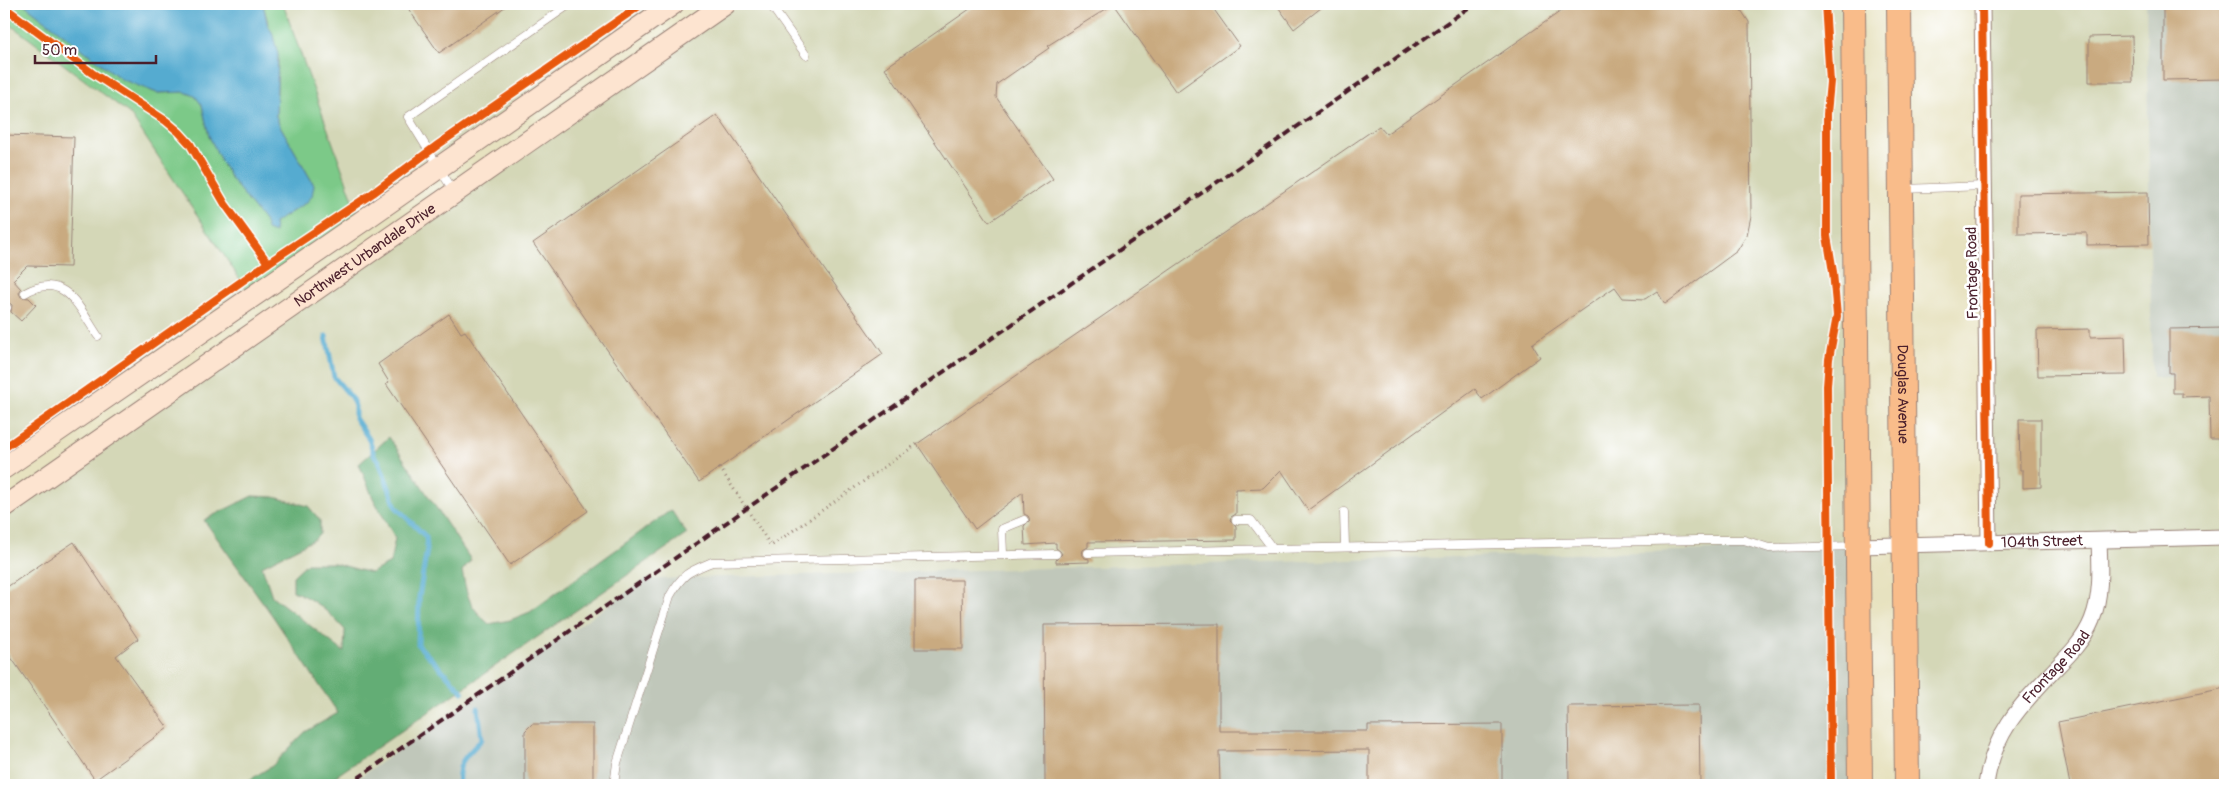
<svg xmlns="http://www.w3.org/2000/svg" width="2229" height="789" font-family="Pangolin,sans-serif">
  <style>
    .built { fill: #d4d7b7 }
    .industrial { fill: #c0c7ba }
    .green { fill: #7bc988; stroke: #62745a }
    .forest { fill: #64ad74; stroke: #576650 }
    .water { fill: #54abd0; stroke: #4f657e }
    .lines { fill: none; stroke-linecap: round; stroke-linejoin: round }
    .stream { stroke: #54abd0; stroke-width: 5 }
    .building { fill: #c9aa80 }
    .lane-casing { stroke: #988076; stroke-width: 9 }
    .street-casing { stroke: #988076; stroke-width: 17 }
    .secondary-casing { stroke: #988076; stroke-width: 23 }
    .primary-casing { stroke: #988076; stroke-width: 26 }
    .lane { stroke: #fff; stroke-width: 8 }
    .street { stroke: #fff; stroke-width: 15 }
    .secondary { stroke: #fde4d0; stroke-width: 21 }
    .primary { stroke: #f9bc8a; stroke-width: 24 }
    .rail { stroke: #4a1f2b; stroke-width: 4; stroke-dasharray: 8 4; stroke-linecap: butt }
    .path-bridge { stroke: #988076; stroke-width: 3; stroke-dasharray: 1 4; stroke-linecap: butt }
    .cycleway-casing { stroke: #fff; stroke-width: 11 }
    .cycleway { stroke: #e8590c; stroke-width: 8 }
    .labels { text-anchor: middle; stroke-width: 5; stroke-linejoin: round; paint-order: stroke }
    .street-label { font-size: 15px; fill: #4a1f2b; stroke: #fff }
  </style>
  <rect width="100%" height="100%" fill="#fff"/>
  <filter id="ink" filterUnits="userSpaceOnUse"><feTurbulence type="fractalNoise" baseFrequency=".02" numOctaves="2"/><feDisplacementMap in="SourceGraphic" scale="10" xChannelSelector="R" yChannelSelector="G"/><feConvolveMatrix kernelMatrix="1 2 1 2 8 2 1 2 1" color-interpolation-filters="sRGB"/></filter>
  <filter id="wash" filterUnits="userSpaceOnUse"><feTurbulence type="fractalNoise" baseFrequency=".0096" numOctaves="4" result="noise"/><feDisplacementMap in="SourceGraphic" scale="20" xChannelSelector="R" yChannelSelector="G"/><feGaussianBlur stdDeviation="1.12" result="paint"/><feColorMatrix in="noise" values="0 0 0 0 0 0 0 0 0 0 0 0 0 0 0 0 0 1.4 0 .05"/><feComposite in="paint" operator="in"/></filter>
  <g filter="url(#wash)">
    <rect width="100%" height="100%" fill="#e7e2c0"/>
    <g class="built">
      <polygon points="283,4 673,4 361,222"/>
      <polygon points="725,4 1853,4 1858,546 646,579 348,785 4,785 4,507"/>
      <polygon points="1982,4 2146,4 2152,377 2225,377 2225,785 1907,785 1904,545 1989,543"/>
      <polygon points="4,20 130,114 251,296 4,468"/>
    </g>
    <g class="industrial">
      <polygon points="2146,4 2225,4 2225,377 2152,378"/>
      <polygon points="1858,546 1860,785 348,785 646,579"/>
    </g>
    <polygon class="green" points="4,4 24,4 121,79 157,93 185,92 195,96 202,105 209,136 222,163 232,180 274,233 274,223 307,202 314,185 279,124 276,116 278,61 263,4 283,4 361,222 251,296 130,114 4,20"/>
    <path class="forest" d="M389,437L471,560L462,571C468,598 468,605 489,624L510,620L530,612L671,510L687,534L323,785H241L272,766L305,732L338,713L274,618L204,520L252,496L274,497L308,506L320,520V534L315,539L262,566L272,596L344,652L345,630C329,612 315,600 293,591V576L307,563H334L371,573L390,563L395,538L373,498L359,464Z"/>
    <polygon class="water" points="24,4 263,4 268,26 272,32 278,54 276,116 279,124 314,185 312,196 307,202 274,223 275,233 267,230 265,222 232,180 222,163 209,136 202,105 195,96 185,92 157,93 121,79"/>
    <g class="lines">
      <g class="stream">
        <polyline points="326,336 334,377 351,397 355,406 355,418 369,439 374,455 379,461 396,507 426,537 427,549 419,597 418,645 463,692"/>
        <path d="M459,785C457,760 466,757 482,739L478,708"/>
      </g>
    </g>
    <g id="blocks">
      <g class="building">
        <polygon points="405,4 509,4 439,53"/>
        <polygon points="977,4 1114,4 1047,46 1049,48 997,84 996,97 1053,179 989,222 885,68"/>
        <polygon points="1114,4 1210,4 1240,46 1176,92"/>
        <polygon points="1276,4 1326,4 1294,29"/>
        <polygon points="1571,4 1737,4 1749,22 1751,216 1747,235 1737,251 1665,304 1657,291 1645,299 1623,298 1615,287 1532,344 1540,357 1482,399 1475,389 1308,510 1281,470 1263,488 1236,489 1236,514 1231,517 1230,520 1236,526 1236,540 1088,542 1088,547 1083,550 1082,554 1085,558 1089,559 1089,562 1056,563 1056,560 1062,554 1060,551 1056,548 1056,543 1025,545 1024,526 1030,520 1028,516 1024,514 1023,492 975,529 917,444 1379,126 1386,134"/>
        <polygon points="2163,4 2225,4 2225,79 2163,80"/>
        <polygon points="2132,36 2133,82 2089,82 2089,37"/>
        <polygon points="717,115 883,354 699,482 533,243"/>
        <polygon points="4,135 74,137 70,267 27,266 13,280 21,289 19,293 21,297 29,298 36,305 21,321 11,312 12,305 8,302 4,304"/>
        <polygon points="2148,192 2149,244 2087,245 2087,233 2018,234 2018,194"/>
        <polygon points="449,314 461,333 465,331 588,511 510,565 386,384 389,382 378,364"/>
        <polygon points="2225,328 2225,439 2210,439 2209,396 2182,397 2182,393 2173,393 2173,373 2169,373 2169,329"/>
        <polygon points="2090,329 2090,337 2125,336 2126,375 2038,376 2037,330"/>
        <polygon points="2019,419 2041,419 2041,487 2023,488 2023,470 2020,470"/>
        <polygon points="74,542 138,639 116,656 168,728 95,780 4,647 4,589"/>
        <polygon points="915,580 962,580 963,649 915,649"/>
        <polygon points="1219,624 1219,731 1368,731 1368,725 1502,724 1502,785 1369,785 1369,750 1219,751 1220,785 1045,785 1044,625"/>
        <polygon points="2225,688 2225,785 2070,785 2058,722"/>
        <polygon points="1699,705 1700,785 1569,785 1568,706"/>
        <polygon points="532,724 593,724 593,785 525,785 525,731"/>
      </g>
    </g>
  </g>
  <g filter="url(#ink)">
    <use href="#blocks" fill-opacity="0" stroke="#988076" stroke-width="1"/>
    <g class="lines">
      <g class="lane-casing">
        <g id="lane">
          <polyline points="770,4 806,55"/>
          <polyline points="1903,189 1985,186"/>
          <polyline points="454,192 408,117 570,4"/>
          <path d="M25,293C65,270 79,308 98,336"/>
          <polyline points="4,313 7,308"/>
          <polyline points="1344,512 1345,547"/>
          <polyline points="1236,520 1251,520 1273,549"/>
          <polyline points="1088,553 1697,540 1744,540 1769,548 1856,546"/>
          <polyline points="1003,554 1002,529 1024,520"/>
          <path d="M614,785L617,763L670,596C683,573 688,572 712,562L1056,554"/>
        </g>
      </g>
      <g class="street-casing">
        <g id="street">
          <polyline points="1982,4 1989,543"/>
          <path id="s1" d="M1858,546L2225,537"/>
          <path id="s2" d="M1986,785C1993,733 2020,706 2055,669C2069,655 2084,640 2092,620C2102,595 2100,567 2099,541"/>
        </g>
      </g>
      <g class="secondary-casing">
        <g id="secondary">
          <polyline points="4,468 361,222 673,4"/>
          <path id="s3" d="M4,507L725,4"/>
        </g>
      </g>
      <g class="primary-casing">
        <g id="primary">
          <polyline points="1853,4 1860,785"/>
          <path id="s4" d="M1899,4L1907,785"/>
        </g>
      </g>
      <use href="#lane" class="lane"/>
      <use href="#street" class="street"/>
      <use href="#secondary" class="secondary"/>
      <use href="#primary" class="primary"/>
      <polyline class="rail" points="348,785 1474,4"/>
      <polyline class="path-bridge" points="720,468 771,546 917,444"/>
      <g class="cycleway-casing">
        <g id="cycleway">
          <polyline points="1825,4 1830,82 1827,114 1827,236 1833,272 1837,316 1829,359 1827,386 1831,785"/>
          <polyline points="1982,4 1989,543"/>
          <polyline points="4,7 92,73 166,121 179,132 190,144 225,204 268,263"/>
          <polyline points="4,448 268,263 373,193 439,144 642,4"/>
        </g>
      </g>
      <use href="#cycleway" class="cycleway"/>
    </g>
  </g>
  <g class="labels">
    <g class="street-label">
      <text dy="5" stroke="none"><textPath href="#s3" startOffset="440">Northwest Urbandale Drive</textPath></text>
      <text transform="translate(1972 273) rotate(-91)" y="5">Frontage Road</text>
      <text dy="5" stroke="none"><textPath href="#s4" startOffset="390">Douglas Avenue</textPath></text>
      <text dy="5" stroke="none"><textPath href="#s1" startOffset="184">104th Street</textPath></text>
      <text dy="5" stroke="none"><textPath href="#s2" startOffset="140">Frontage Road</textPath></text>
    </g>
  </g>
  <rect width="2229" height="789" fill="none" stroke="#fff" stroke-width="20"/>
  <path d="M35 55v8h121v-8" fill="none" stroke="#4a1f2b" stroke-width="2.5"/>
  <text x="42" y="55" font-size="15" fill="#4a1f2b" stroke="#ffffff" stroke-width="4" paint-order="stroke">50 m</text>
</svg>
